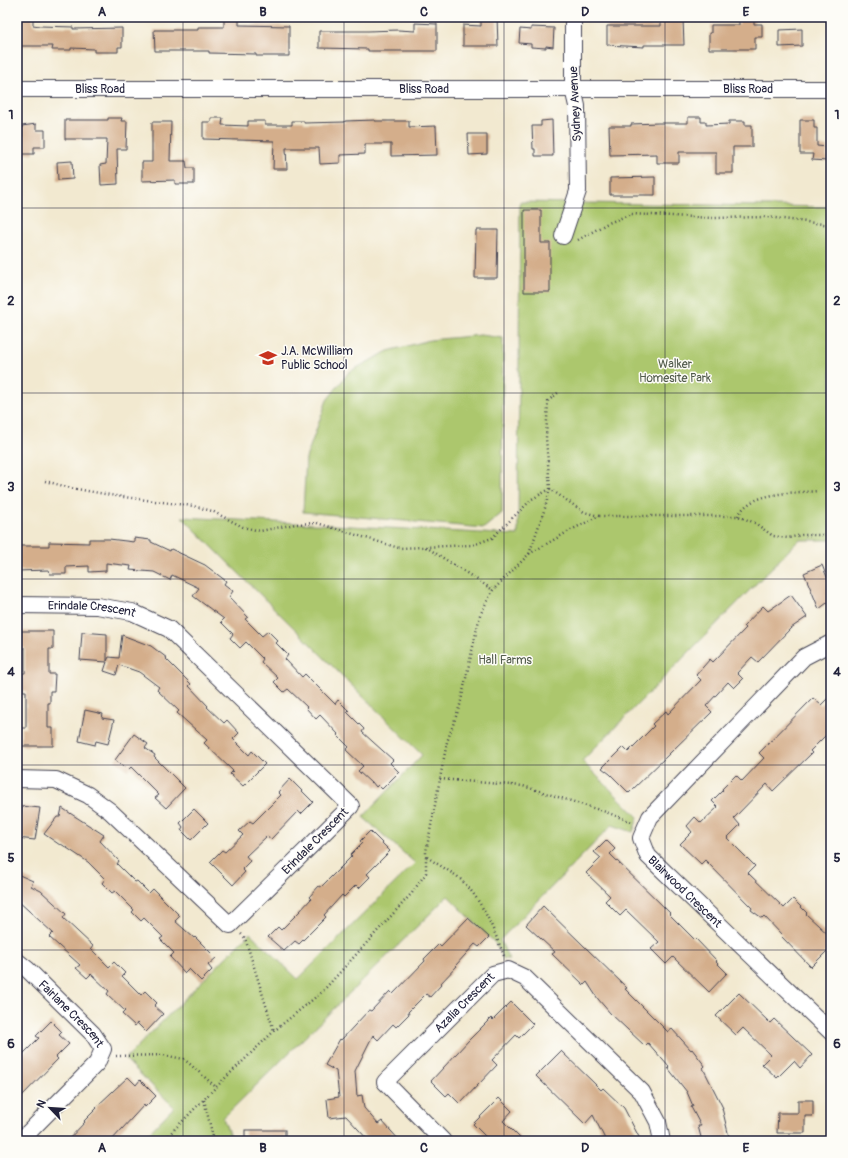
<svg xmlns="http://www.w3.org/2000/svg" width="848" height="1158" font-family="Pangolin,sans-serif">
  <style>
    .green { fill: #acc76d; stroke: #677454 }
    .building { fill: #d4ae8b }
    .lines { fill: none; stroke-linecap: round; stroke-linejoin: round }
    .minor-casing { stroke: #414051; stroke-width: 18 }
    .path { stroke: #414051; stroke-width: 2.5; stroke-dasharray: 1 3; stroke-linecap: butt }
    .minor { stroke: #fff; stroke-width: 16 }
    .grid { fill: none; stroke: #22223b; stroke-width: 1; stroke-opacity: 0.55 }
    .labels { text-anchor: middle; stroke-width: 3; stroke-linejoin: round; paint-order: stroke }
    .street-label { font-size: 12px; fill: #22223b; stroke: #fdfcf7 }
    .poi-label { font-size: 12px; fill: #22223b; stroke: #fdfcf7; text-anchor: start }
    .park-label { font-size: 12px; fill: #525c4c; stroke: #fdfcf7 }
    .neatline { fill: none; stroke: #22223b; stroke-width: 1.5 }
    .grid-label { font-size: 13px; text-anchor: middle; font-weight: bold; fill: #22223b }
  </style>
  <rect width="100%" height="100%" fill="#fdfcf7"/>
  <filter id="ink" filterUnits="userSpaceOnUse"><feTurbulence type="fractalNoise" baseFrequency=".025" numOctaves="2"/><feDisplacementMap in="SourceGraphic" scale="8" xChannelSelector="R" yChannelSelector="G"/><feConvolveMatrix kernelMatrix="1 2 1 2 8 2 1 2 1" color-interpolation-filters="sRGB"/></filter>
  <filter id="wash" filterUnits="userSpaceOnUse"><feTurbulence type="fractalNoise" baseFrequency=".012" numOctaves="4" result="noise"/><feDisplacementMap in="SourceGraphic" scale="16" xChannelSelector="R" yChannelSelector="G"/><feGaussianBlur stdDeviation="0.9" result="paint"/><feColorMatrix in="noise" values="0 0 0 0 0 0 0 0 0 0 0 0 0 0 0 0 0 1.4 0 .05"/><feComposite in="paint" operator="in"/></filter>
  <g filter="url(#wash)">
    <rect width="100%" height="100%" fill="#f2e9d0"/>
    <g class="green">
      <polygon points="520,202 831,207 831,540 799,540 582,761 638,817 633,832 612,825 500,940 509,959 503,959 495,943 448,896 223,1118 232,1141 141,1141 174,1107 125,1059 250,933 298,979 415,863 363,817 422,755 182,517 518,535"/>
      <polygon points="481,335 503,338 502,513 484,528 303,512 306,458 327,400 349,372 388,351 430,340"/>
    </g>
    <g id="blocks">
      <g class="building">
        <polygon points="17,17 33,17 33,25 40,26 73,27 73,29 122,28 122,47 118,47 118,52 94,52 94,49 71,48 71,50 52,50 53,46 17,46"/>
        <polygon points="224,17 239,17 239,25 289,26 289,56 256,56 256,54 209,53 209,51 155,51 154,30 198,30 198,27 224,27"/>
        <polygon points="481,17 497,17 498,46 463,46 463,25 481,26"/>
        <polygon points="683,19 684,45 644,45 644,47 607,45 607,26 661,26 661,20"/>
        <polygon points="739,19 754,19 754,24 762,24 762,37 755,37 755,49 709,49 709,33 711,33 711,25 739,25"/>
        <polygon points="415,23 437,24 437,51 368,51 368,49 319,48 319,31 368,31 398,30 415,31"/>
        <polygon points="531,27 554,28 553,47 546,46 546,48 531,47 531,44 519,43 520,29 531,30"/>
        <polygon points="802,29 802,46 779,47 779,30"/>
        <polygon points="688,117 701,117 701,122 706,122 706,125 729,124 729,121 745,121 745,125 752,125 752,147 733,147 733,173 716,173 716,152 679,152 679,163 657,163 657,154 610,155 609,126 631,126 631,124 658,123 688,123"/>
        <polygon points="108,118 122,118 121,121 127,121 126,149 117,149 118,184 101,185 100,165 106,164 107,139 65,139 65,120 108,120"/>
        <polygon points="211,118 223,118 222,125 248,126 248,121 265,121 265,125 292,125 292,121 304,121 304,123 345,122 345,121 375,120 375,121 409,121 409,127 436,126 437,155 391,156 391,144 365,144 365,154 340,155 340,163 320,164 319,148 286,148 287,169 273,169 274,141 203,139 203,122 211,122"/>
        <polygon points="552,120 553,156 535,156 535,149 533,149 532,126 541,126 541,121"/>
        <polygon points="800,120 814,120 814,128 817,128 817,146 827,147 827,161 812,160 813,154 800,154"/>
        <polygon points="152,122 171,122 170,161 186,161 187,168 194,168 194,184 175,184 175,180 142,181 142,162 152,162"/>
        <polygon points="36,124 36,130 45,130 45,147 34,147 34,154 22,154 22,126"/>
        <polygon points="468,134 487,134 487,154 469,155"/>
        <polygon points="72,161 73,179 58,180 57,162"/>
        <polygon points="655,177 655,195 610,195 610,178"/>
        <polygon points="524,210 541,210 541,243 550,243 550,292 524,292"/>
        <polygon points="476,230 498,230 497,278 475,278"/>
        <polygon points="134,538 151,540 151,542 170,551 171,549 205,565 226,581 224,584 233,591 229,597 248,617 245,619 262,636 268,631 278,641 276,643 288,655 285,659 302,677 305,674 335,704 338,700 349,711 347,712 364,729 362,732 393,760 390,763 399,772 382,789 378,785 376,787 372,782 371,783 358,771 363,766 346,750 349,747 337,735 338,734 320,715 316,719 306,708 307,707 288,689 284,692 274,682 278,678 261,662 263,659 246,642 240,648 230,638 233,634 221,622 224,619 193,596 199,588 172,575 170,580 154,572 130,570 131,566 106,563 106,571 89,572 89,566 66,567 66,574 50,574 49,570 17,571 17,546 49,546 49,542 89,543 89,539 109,539 134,542"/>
        <polygon points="822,565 831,587 831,600 819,609 804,573"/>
        <polygon points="791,595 807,617 791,628 758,662 752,657 737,673 743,679 734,688 728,682 706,706 712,712 629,793 610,774 602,768 623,747 628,752 654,726 652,724 666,711 668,714 701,680 696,675 710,659 713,662 746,628 744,626 763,606 768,611"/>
        <polygon points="21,631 53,631 53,649 49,649 49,674 55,674 54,691 50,691 50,703 48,703 48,728 53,728 53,746 21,746 21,728 26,728 26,691 23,691 23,673 25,673 25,648 21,648"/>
        <polygon points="82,632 107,634 107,661 109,657 119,658 122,635 151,646 167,658 166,659 191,684 189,686 208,706 207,707 224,723 227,720 239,733 233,739 249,755 252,751 265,764 243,786 230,774 233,771 204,743 207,740 177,713 179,711 157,690 159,687 139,672 119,665 116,675 104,671 107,662 80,660"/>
        <polygon points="831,695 831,730 810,751 812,753 773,791 767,784 734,818 740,825 727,838 755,866 748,873 784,908 793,899 807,913 806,914 831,937 831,947 811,967 781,936 782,935 764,916 762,918 751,910 752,908 705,860 701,864 680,844 692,832 687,826 695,817 701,823 718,807 712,801 723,790 722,789 736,775 742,781 764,758 759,753 813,698 821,705"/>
        <polygon points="85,710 103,714 102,718 114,720 108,744 96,741 95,745 79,741"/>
        <polygon points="134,734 148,744 145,748 155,755 154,757 185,788 166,808 155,798 159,795 131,767 128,770 115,760"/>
        <polygon points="290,779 313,802 301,814 298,811 271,839 267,836 246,856 250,861 242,869 245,872 233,885 210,862 222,850 225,852 243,835 239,831 250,821 253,823 281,795 278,792"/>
        <polygon points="22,806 40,808 35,840 17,838"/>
        <polygon points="62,808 104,835 100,841 119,861 117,864 135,882 137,881 149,893 153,889 180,916 175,921 194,938 195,937 216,958 208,965 212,970 201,981 189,969 185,973 170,957 174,953 160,939 163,937 144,918 141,921 132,912 134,910 115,891 112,893 102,883 105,879 88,862 61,844 60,845 44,834 57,817 60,817"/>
        <polygon points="194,809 208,823 191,840 181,830 183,827 180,823"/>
        <polygon points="370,831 390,851 367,874 370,877 359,888 356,885 344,897 342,895 324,915 326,917 299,944 295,941 284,951 268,937 278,927 281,930 300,911 311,899 309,897 319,886 321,887 352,856 350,855 362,843 360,841"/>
        <polygon points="606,840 615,849 610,854 670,913 669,914 695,940 696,939 717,961 716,962 727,973 709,992 673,957 666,964 651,949 659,942 626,910 620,916 605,901 610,896 586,873 601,858 594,852"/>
        <polygon points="17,874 33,881 31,886 41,891 66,914 63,918 93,946 91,949 109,967 114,962 125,973 122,976 141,995 145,991 157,1003 154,1006 163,1014 146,1032 137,1023 135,1026 122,1014 125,1011 107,994 109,991 91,974 87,978 76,968 80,965 49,937 53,933 17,900"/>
        <polygon points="543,906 627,988 625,989 668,1032 672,1029 691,1050 692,1049 705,1066 703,1068 723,1108 722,1108 730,1141 702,1141 698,1126 701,1126 691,1107 693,1106 687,1092 668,1068 669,1067 648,1043 645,1046 610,1013 598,999 587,982 584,985 552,954 555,952 526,925"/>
        <polygon points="468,918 489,937 479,947 475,944 456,965 457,966 440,984 441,985 430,997 426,994 408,1012 409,1014 396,1027 393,1024 378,1040 373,1035 355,1071 357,1096 362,1095 364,1108 378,1124 382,1121 400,1141 369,1141 346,1116 329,1118 327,1099 339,1097 336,1071 325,1065 340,1039 341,1040 369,1010 371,1011 390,991 393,994 425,961 424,959 439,944 441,946"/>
        <polygon points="739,993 770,1023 774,1019 812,1055 800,1068 794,1061 777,1078 762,1064 771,1055 743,1028 736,1035 716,1016"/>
        <polygon points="511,1002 533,1024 519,1038 516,1035 492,1060 497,1065 460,1104 449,1093 446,1096 431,1081 469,1040 491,1018 493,1020"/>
        <polygon points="51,1021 62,1032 59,1035 69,1044 56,1057 58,1059 17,1101 17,1060 39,1038 36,1036"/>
        <polygon points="561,1051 596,1085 601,1090 603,1088 624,1108 641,1141 606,1141 593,1115 585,1124 536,1076"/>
        <polygon points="128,1077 136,1085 140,1080 156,1096 145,1107 144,1105 111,1141 67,1141 85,1122 84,1121 97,1108 96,1107"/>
        <polygon points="499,1098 512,1111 503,1121 523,1141 490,1141 473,1124"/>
        <polygon points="798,1100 813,1100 813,1116 805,1116 805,1133 777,1133 778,1113 798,1113"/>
        <rect x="245" y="1130" width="40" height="11"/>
      </g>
    </g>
  </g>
  <g filter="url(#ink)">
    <use href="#blocks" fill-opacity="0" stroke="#414051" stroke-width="1"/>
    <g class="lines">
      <g class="minor-casing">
        <g id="minor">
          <path id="s1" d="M17,89H831"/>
          <polyline points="563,236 578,191 577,106 573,89 573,17"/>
          <path id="s2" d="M17,605L97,606L132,612L169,629L351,806L230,925L110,811L88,795L56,780L17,779"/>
          <path id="s3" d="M831,643L804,657L650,817L641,838L648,856L831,1032"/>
          <path id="s4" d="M17,961L27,969L93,1034L103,1049L97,1063L20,1141"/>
          <path id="s5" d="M443,1141L385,1082L493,974L508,970L525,978L642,1092L658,1122L662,1141"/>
        </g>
      </g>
      <g class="path">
        <polyline points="578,240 606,224 631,214 713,218 767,217 831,225"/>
        <polyline points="45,481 71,488 116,496 193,506 212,511 243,527 260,531 296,524 317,523 399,548 473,545 492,538 532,499 550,489 584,512 599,516"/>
        <path d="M738,516C750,491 794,493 818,491"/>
        <polyline points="426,547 493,590"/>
        <polyline points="529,554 569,531 599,516 738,516 755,523 773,536 788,538 802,535 831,535"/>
        <polyline points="440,779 523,786 606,812 632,822"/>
        <path d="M427,857C437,864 448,870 458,877C481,897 493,928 504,956"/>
        <polyline points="241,934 245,938 274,1031"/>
        <polyline points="116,1056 163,1055 184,1059 216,1087"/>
        <polyline points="204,1100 214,1141"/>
        <polyline points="163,1141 216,1087 274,1031 322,992 412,893 426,873 426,852 447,742 460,705 480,615 493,590 529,554 545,508 550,489 546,438 548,401 559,392"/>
      </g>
      <use href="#minor" class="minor"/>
    </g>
  </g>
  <path class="grid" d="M183,17V1141M344,17V1141M504,17V1141M665,17V1141M17,208H831M17,393H831M17,579H831M17,765H831M17,950H831"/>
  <defs>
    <g id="school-bare" transform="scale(1.38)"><path d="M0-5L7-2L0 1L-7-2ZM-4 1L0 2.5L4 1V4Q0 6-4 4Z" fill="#c8321e" stroke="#fdfcf7" stroke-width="2.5" paint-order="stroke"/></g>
  </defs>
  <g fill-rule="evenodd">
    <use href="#school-bare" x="268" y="358"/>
  </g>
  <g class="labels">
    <g class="street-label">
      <text dy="4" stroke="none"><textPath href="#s1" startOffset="83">Bliss Road</textPath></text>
      <text dy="4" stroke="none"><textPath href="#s1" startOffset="407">Bliss Road</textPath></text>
      <text dy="4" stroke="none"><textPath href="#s1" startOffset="731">Bliss Road</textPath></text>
      <text transform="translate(575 104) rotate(-93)" y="4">Sydney Avenue</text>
      <text dy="4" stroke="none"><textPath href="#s2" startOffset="75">Erindale Crescent</textPath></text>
      <text transform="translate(315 841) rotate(-45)" y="4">Erindale Crescent</text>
      <text dy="4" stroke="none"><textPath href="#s3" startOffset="346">Blairwood Crescent</textPath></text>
      <text dy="4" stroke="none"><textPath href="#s5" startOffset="195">Azalia Crescent</textPath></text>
      <text dy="4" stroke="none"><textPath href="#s4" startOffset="76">Fairlane Crescent</textPath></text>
    </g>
    <g class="poi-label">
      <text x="281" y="355">J.A. McWilliam<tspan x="281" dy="14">Public School</tspan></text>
    </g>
    <g class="park-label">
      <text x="675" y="368">Walker<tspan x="675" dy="14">Homesite Park</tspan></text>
      <text x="505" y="664">Hall Farms</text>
    </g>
  </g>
  <rect width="848" height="1158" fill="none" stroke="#fdfcf7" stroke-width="44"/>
  <g transform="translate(50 1108) rotate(295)" stroke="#fdfcf7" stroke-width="3" paint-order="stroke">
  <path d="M0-3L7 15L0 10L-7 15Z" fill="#22223b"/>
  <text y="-6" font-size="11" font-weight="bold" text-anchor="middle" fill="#22223b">N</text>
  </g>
  <rect x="22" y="22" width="804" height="1114" class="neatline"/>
  <g class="grid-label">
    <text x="102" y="16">A</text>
    <text x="263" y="16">B</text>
    <text x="424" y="16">C</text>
    <text x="585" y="16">D</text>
    <text x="746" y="16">E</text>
    <text x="11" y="119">1</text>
    <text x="837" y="119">1</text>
    <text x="11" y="305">2</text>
    <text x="837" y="305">2</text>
    <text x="11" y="491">3</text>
    <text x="837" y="491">3</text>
    <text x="11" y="676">4</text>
    <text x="837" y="676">4</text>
    <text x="11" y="862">5</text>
    <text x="837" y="862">5</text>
    <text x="11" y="1048">6</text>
    <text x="837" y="1048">6</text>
    <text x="102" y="1152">A</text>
    <text x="263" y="1152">B</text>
    <text x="424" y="1152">C</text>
    <text x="585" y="1152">D</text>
    <text x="746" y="1152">E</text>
  </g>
</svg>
